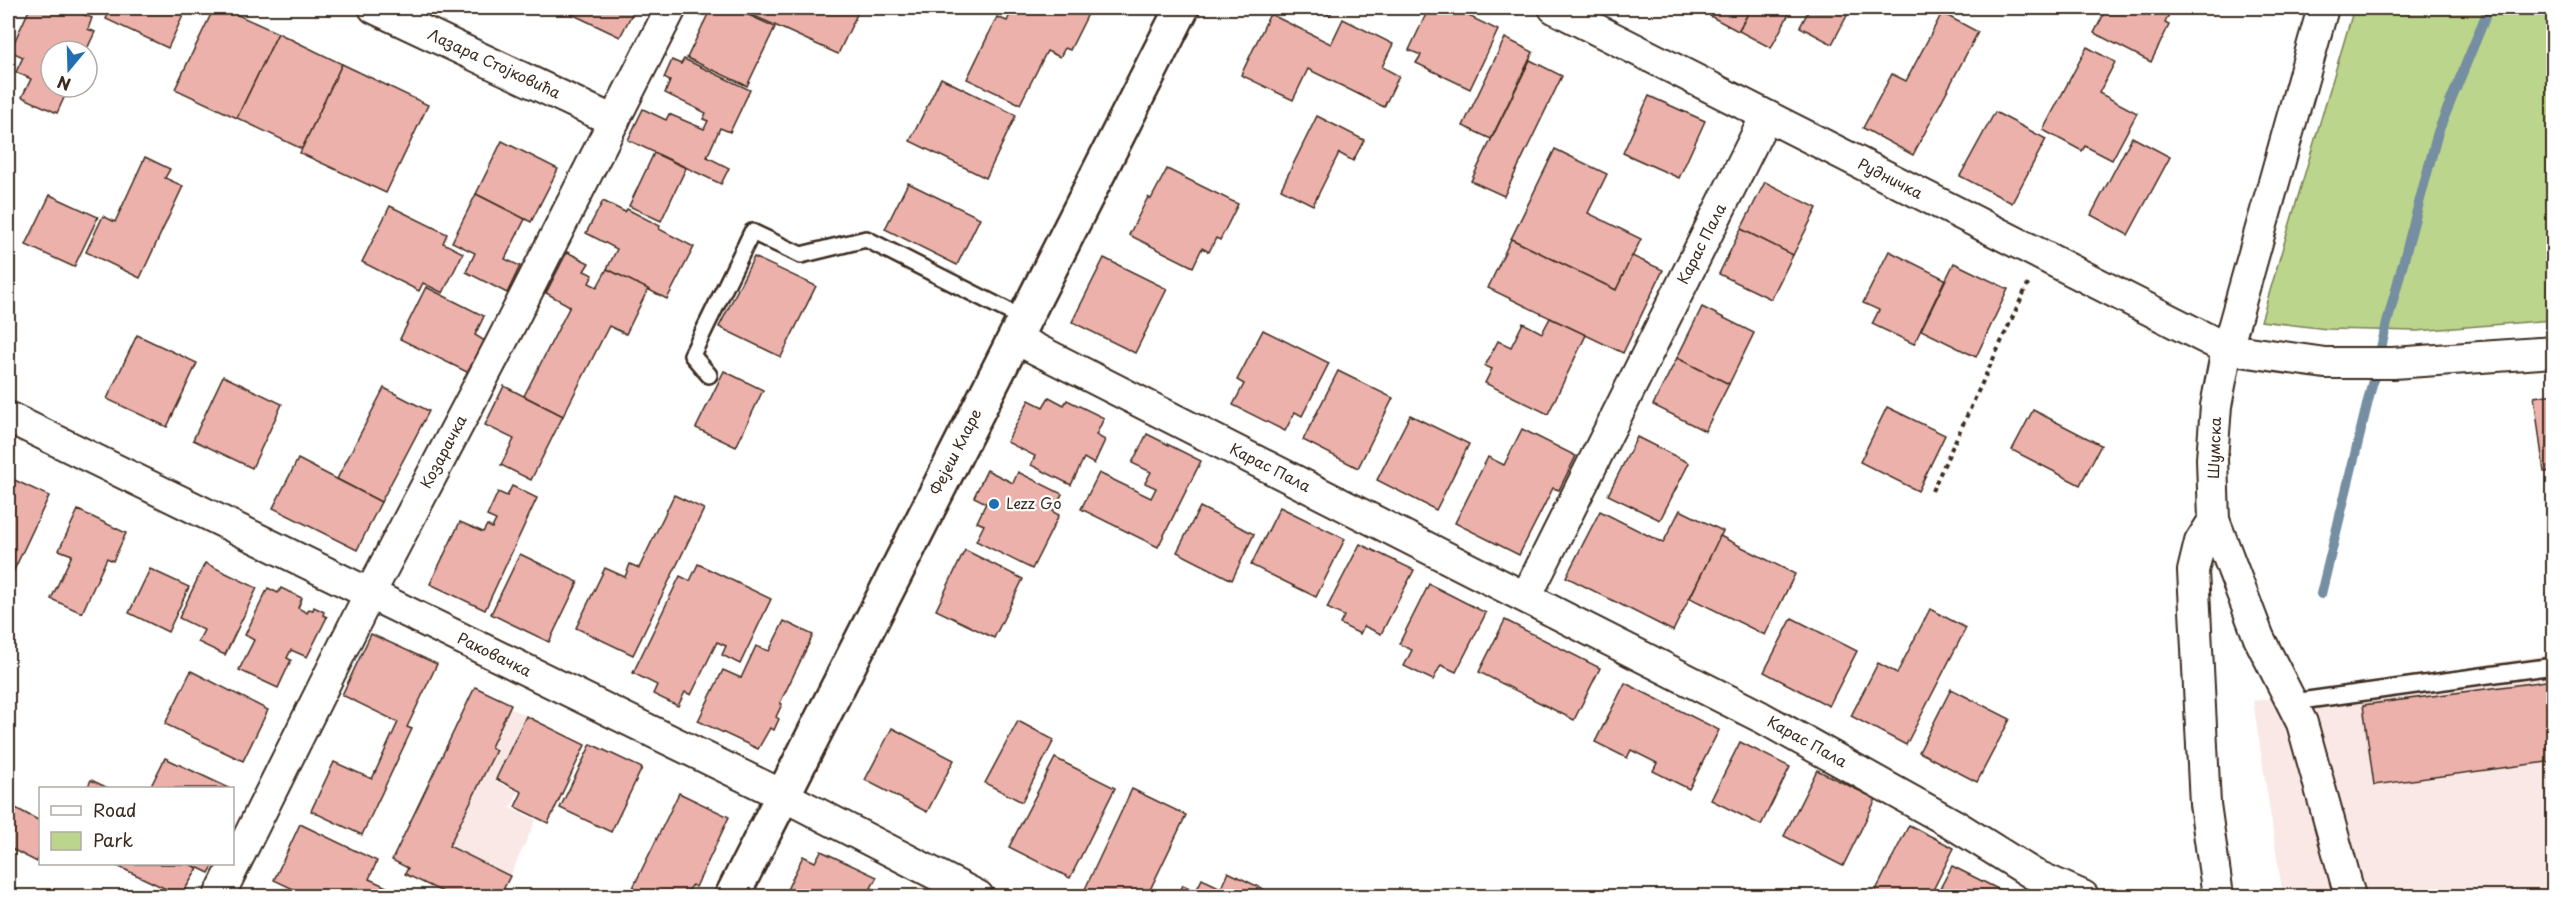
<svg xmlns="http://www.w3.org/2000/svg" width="2561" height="904" font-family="'Playpen Sans',sans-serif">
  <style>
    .built { fill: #f9e8e6 }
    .green { fill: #bbd58c; stroke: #7b8055; stroke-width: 1.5 }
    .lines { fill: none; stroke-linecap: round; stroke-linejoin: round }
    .stream { stroke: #748ea1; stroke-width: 10 }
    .building { fill: #ecb1ab; stroke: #3b2a1e; stroke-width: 1.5 }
    .service-casing { stroke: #3b2a1e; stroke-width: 20 }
    .minor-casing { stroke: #3b2a1e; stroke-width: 34 }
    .tertiary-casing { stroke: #3b2a1e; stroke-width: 38 }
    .path { stroke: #3b2a1e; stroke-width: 4; stroke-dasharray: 4.5 4.5; stroke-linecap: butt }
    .service { stroke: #fff; stroke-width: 15 }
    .minor { stroke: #fff; stroke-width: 30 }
    .tertiary { stroke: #fff; stroke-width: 33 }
    .poi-dot { fill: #1f6fb2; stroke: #fff; stroke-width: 2 }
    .labels { text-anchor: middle; stroke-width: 4.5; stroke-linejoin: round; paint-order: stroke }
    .street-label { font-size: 15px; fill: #3b2a1e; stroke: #fff }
    .poi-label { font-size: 15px; fill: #3b2a1e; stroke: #fff; text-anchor: start }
  </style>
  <rect width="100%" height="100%" fill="#fff"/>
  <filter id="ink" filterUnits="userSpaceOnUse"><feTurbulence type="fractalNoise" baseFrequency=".0167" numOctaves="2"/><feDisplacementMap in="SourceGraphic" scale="12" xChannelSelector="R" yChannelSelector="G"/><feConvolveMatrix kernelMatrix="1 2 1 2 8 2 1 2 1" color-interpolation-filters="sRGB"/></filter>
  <g filter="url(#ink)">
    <g class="built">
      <polygon points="2553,654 2553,896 2283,896 2253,701"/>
      <polygon points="510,708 525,715 494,780 518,792 511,808 536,820 510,876 449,846 497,748 492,746"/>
    </g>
    <polygon class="green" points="2354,8 2553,8 2553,320 2417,331 2327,329 2261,321"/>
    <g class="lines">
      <polyline class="stream" points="2321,594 2387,323 2438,132 2489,8"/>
    </g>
    <g class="building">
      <polygon points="30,8 68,8 92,18 88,29 95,32 86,51 51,51 51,87 69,87 57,113 22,97 31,79 16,72 23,57 10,51"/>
      <polygon points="111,8 182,8 186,9 168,48 106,19"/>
      <polygon points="214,8 222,8 278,33 237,118 175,89"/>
      <polygon points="559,8 635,8 620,37"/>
      <polygon points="711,8 733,8 775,27 747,86 687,58"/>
      <polygon points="737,8 860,8 838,54"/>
      <polygon points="1013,8 1091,8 1070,50 1065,48 1060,57 1047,51 1020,104 967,79 997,17 1007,21"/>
      <polygon points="1314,8 1334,8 1330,15"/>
      <polygon points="1429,8 1452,8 1498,30 1470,89 1416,63 1421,55 1409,50"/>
      <polygon points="1715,8 1751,8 1738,31 1710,16"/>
      <polygon points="1751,8 1792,8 1771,48 1739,31"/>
      <polygon points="1810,8 1851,8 1832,44 1800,27"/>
      <polygon points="2107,8 2157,8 2169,14 2165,23 2169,25 2151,62 2094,33"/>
      <polygon points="1942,13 1978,32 1913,155 1863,128 1892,74 1906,81"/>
      <polygon points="1270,14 1331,44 1343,19 1393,44 1382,67 1399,76 1384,107 1308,69 1293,100 1241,75"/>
      <polygon points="278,33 342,64 302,149 237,118"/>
      <polygon points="1505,38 1533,52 1491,139 1463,126"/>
      <polygon points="2087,47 2115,62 2099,93 2137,113 2112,160 2085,146 2082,151 2043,130"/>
      <polygon points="684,59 750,90 730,132 720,128 707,157 729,168 721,184 628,140 643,109 666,120 669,114 704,129 708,121 703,119 706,113 665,93 670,81 664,78 672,60 681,64"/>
      <polygon points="1530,60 1562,76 1504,196 1471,181"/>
      <polygon points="342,64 428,105 386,193 300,153"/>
      <polygon points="941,78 1016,115 986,178 910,141"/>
      <polygon points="1649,96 1705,121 1679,178 1623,153"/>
      <polygon points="1995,112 2046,139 2012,203 1960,176"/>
      <polygon points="1317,116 1364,140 1353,161 1339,153 1313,205 1281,189"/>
      <polygon points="2132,137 2170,157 2128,235 2091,215"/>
      <polygon points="502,141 558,169 531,222 476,194"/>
      <polygon points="1555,149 1607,174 1588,213 1641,239 1616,290 1511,239"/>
      <polygon points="654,153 686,168 661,221 629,206"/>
      <polygon points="145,157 170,169 165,178 183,186 140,278 86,252 103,216 115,222"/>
      <polygon points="1167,169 1238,204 1220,240 1216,238 1209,252 1202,248 1193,267 1129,235 1148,197 1151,199"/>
      <polygon points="1765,182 1817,208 1793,255 1741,229"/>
      <polygon points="908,183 980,218 957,265 885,229"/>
      <polygon points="476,194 525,219 505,259 520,266 507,293 466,272 475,253 452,242"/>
      <polygon points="50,195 98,217 74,267 26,245"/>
      <polygon points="603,201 625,212 627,209 660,226 659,229 694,247 667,299 607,269 617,249 586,233"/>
      <polygon points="390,206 447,234 443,243 463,253 443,293 423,283 419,291 362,262"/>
      <polygon points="1741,229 1793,255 1771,299 1719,274"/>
      <polygon points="1511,239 1616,290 1632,256 1663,270 1623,353 1488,288"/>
      <polygon points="1889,251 1945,279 1914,344 1872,324 1879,310 1863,303"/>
      <polygon points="567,252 589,263 584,271 593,275 589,283 597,287 607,269 648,289 626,334 609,326 563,416 524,396 570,306 546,293"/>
      <polygon points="754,257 816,286 781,357 719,327"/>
      <polygon points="1104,258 1167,289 1135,353 1072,322"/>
      <polygon points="1954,263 2008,289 1976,357 1921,330"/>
      <polygon points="426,287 484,316 475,335 485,341 469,373 400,339"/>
      <polygon points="1702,307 1754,333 1729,384 1677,358"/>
      <polygon points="1550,318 1586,335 1548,414 1485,383 1492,369 1485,366 1498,341 1511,347 1523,323 1542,333"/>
      <polygon points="1263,330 1329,363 1302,416 1295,412 1285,431 1233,405 1244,384 1237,380"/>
      <polygon points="137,335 197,363 167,427 107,399"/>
      <polygon points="1677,358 1729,384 1705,431 1653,405"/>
      <polygon points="724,371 763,390 736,447 696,428"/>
      <polygon points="1338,371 1393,398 1358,468 1303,440"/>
      <polygon points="223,376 282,404 252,468 193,440"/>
      <polygon points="504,386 563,416 531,480 501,465 514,439 485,425"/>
      <polygon points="384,388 429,411 381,502 337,479"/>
      <polygon points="2554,394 2554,471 2544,472 2534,397"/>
      <polygon points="1049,397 1064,405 1067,400 1104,418 1096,435 1105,440 1094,464 1084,458 1071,485 1031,465 1035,456 1007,442 1029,400 1043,407"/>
      <polygon points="1887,407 1945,435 1918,491 1860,462"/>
      <polygon points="2033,410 2101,445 2080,485 2012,450"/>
      <polygon points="1410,415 1469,444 1436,510 1377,480"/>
      <polygon points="1522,429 1576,456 1559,490 1553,488 1519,555 1455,523 1488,457 1504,465"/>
      <polygon points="1147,434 1201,461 1158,547 1081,509 1099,473 1151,498 1156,488 1145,483 1151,472 1132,463"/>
      <polygon points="1637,437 1689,463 1660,520 1608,495"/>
      <polygon points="298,459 381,502 357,550 273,508"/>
      <polygon points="987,470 1013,483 1018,472 1062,494 1053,512 1059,515 1032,569 976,541 984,525 977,522 986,503 974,497"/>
      <polygon points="8,477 49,496 8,583"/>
      <polygon points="512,486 537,498 485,610 430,584 460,522 483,532 487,525 492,528 496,520 487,516 498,492 507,496"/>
      <polygon points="674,495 704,509 633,655 576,628 605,568 625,577 630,564 639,568"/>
      <polygon points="1200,507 1254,534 1232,580 1177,552"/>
      <polygon points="1280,507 1345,539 1316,597 1251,565"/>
      <polygon points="78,510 126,533 113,561 107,558 82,613 51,599 72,555 59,550"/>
      <polygon points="1680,510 1723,531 1673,631 1566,577 1600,511 1663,543"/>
      <polygon points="1720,536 1795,574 1765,635 1690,598"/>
      <polygon points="1360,544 1414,570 1381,634 1364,626 1360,634 1340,624 1344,616 1327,608"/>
      <polygon points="965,550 1023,579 994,638 936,610"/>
      <polygon points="520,554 578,582 549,642 491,614"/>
      <polygon points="205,563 257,588 225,655 198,642 204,630 179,618"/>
      <polygon points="698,564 771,599 740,664 722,655 726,646 717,642 691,695 685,692 678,706 653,694 657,685 633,673 680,576 690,581"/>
      <polygon points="150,569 189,587 168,632 129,613"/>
      <polygon points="1429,584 1486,613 1456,672 1441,665 1433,680 1404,666 1412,650 1399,644"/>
      <polygon points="268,588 278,593 281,588 302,598 298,608 307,613 309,609 313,610 314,607 324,612 323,615 327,617 307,657 291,650 287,658 291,660 278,688 239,670 254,640 245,635"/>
      <polygon points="1930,609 1966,628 1906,745 1851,716 1878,663 1897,673"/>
      <polygon points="1792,618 1857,651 1829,706 1764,672"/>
      <polygon points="1505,620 1600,668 1574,720 1479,672"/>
      <polygon points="784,621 813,635 780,703 782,704 776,717 779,719 774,730 770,728 758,749 698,721 723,670 741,678 756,646 769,651"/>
      <polygon points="371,634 437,664 407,727 412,729 362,835 311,811 334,762 372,779 398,722 342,695"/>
      <polygon points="191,671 268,710 243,761 165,724"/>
      <polygon points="2554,680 2554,761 2374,785 2363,705"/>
      <polygon points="1625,683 1719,730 1689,789 1653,771 1657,763 1631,750 1627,758 1595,742"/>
      <polygon points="475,687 511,704 491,747 496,750 449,846 510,876 500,896 451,896 405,874 408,868 392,860"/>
      <polygon points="1951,689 2010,719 1977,782 1919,752"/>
      <polygon points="526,716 585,745 548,823 515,807 522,792 496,779"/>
      <polygon points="1018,721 1054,740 1022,802 985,783"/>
      <polygon points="892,728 954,760 927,812 865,780"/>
      <polygon points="1740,742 1790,767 1761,825 1711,800"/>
      <polygon points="591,744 642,768 611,832 560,808"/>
      <polygon points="165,758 229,788 150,788"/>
      <polygon points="1055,758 1115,788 1070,878 1009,847"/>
      <polygon points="1817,770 1876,799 1843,866 1784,836"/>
      <polygon points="91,780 108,788 87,788"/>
      <polygon points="1132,789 1186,815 1147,896 1101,896 1085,889"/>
      <polygon points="679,793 729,817 696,887 692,885 686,896 629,896"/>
      <polygon points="8,804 40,821 40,854 37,862 8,847"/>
      <polygon points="300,824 377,861 369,879 398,892 396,896 308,896 274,880"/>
      <polygon points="1909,825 1954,848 1930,896 1873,896"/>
      <polygon points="821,851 877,877 871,888 886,896 784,896 803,856 815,862"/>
      <polygon points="113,864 189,864 198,868 181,896"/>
      <polygon points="190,864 214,864 209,873"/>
      <polygon points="1952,866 2012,896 1936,896"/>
      <polygon points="1228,872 1265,890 1262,896 1178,896 1183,885 1196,891 1202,879 1221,888"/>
    </g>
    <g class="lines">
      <g class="service-casing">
        <g id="service">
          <polyline points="709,375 692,355 752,232 801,255 866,239 1024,319"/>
          <polyline points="2293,702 2554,666"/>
        </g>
      </g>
      <g class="minor-casing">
        <g id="minor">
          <polyline points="374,8 614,121"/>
          <polyline points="1554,8 2227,349 2325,363 2393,363 2554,352"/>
          <polyline points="1014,338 1761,717 1953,824 2033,874 2083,896"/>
          <polyline points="8,417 782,795 978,896"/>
          <polyline points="2214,520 2259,638 2302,723 2350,896"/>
          <polyline points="1526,597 1766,116"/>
          <polyline points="219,896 369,595 500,345 671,8"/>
          <polyline points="2218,896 2205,804 2193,571 2200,542 2214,520 2212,459 2216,406 2227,349 2323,8"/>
        </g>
      </g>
      <g class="tertiary-casing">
        <polyline id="tertiary" points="732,896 1182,8"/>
      </g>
      <polyline class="path" points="1932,491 2028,284"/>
      <use href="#service" class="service"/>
      <use href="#minor" class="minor"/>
      <use href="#tertiary" class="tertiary"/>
    </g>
  </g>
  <circle class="poi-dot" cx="994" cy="504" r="6"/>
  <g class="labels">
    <g class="street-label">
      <text transform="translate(494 64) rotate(25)" y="5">Лазара Стојковића</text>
      <text transform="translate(1890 179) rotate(27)" y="5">Рудничка</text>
      <text transform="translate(1702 244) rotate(-63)" y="5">Карас Пала</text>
      <text transform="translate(2215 448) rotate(-88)" y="5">Шумска</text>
      <text transform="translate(444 452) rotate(-62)" y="5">Козарачка</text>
      <text transform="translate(956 452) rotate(-63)" y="5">Фејеш Кларе</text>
      <text transform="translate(1270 468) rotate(27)" y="5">Карас Пала</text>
      <text transform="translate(494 655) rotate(26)" y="5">Раковачка</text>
      <text transform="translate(1807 742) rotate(29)" y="5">Карас Пала</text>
    </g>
    <g class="poi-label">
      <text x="1006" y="509">Lezz Go</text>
    </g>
  </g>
  <rect width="2561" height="904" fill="none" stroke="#fff" stroke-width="30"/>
  <rect x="15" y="15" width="2531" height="874" fill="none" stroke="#3b2a1e" stroke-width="2" filter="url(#ink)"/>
  <rect x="39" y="787" width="195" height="78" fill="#ffffff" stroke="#b1aaa5" stroke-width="1.5"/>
  <rect x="51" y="806" width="30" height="9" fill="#ffffff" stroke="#b1aaa5" stroke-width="1.5"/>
  <text x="93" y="817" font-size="18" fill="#3b2a1e">Road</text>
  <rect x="51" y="832" width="30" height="18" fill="#bbd58c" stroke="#b1aaa5" stroke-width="1.5"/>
  <text x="93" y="847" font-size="18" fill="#3b2a1e">Park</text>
  <g transform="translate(69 69) rotate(199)"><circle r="28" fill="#ffffff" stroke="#b1aaa5" stroke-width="1.5"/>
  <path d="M0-4.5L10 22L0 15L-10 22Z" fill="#1f6fb2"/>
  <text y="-9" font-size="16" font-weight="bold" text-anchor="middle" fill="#3b2a1e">N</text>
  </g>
</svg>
